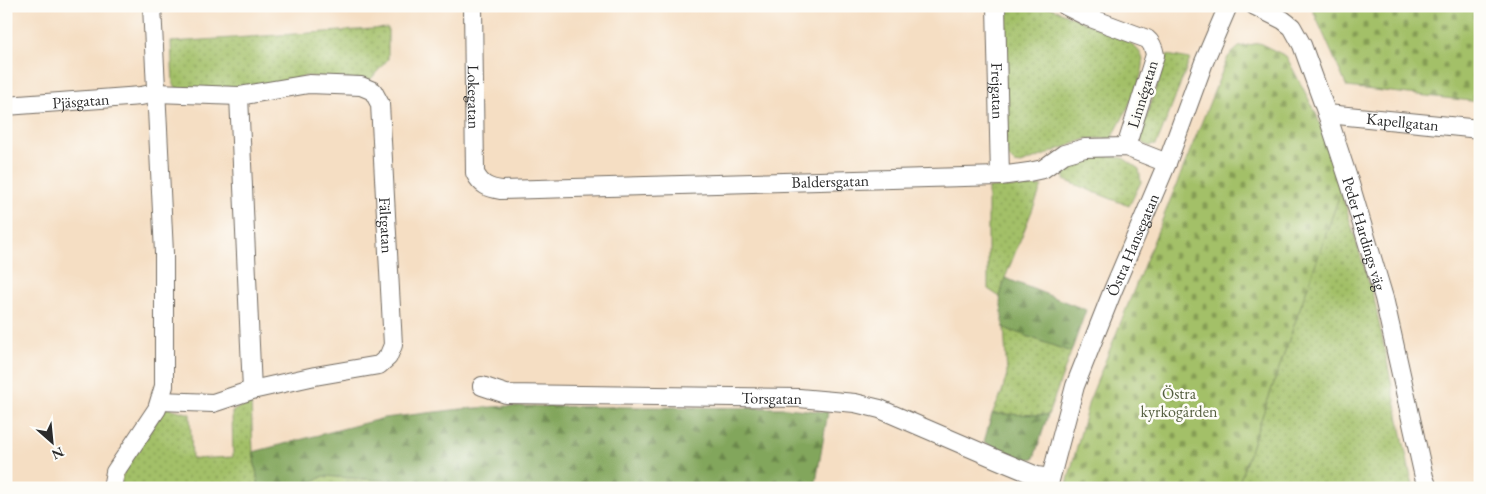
<svg xmlns="http://www.w3.org/2000/svg" width="1486" height="494" font-family="'EB Garamond',serif">
  <style>
    .grass { fill: url(#grass-dots); stroke: #677649 }
    .forest { fill: url(#forest-firs); stroke: #566844 }
    .cemetery { fill: url(#cemetery-stones); stroke: #677649 }
    .green { fill: #a3c067; stroke: #677649 }
    .lines { fill: none; stroke-linecap: round; stroke-linejoin: round }
    .minor-casing { stroke: #726a60; stroke-width: 20 }
    .minor { stroke: #fff; stroke-width: 18 }
    .labels { text-anchor: middle; stroke-width: 5; stroke-linejoin: round; paint-order: stroke }
    .street-label { font-size: 16px; fill: #2b2b2b; stroke: #fdfcf7 }
    .park-label { font-size: 16px; fill: #555f40; stroke: #fdfcf7 }
  </style>
  <defs>
    <pattern id="grass-dots" width="8" height="8" patternUnits="userSpaceOnUse" patternTransform="scale(1.25)"><rect width="8" height="8" fill="#a3c067"/><path d="M2 2h.1M6 6h.1" fill="none" stroke="#859c55" stroke-width="1.8" stroke-linecap="round"/></pattern>
    <pattern id="forest-firs" width="22" height="20" patternUnits="userSpaceOnUse" patternTransform="scale(1.25)"><rect width="22" height="20" fill="#82a65c"/><path d="M5 1l3.5 6h-7zM16 11l3.5 6h-7z" fill="#6b874c"/></pattern>
    <pattern id="cemetery-stones" width="16" height="16" patternUnits="userSpaceOnUse" patternTransform="scale(1.25)"><rect width="16" height="16" fill="#a3c067"/><path d="M2 7V4a2 2 0 0 1 4 0v3zM10 15v-3a2 2 0 0 1 4 0v3z" fill="#859c55"/></pattern>
  </defs>
  <rect width="100%" height="100%" fill="#fdfcf7"/>
  <filter id="ink" filterUnits="userSpaceOnUse"><feTurbulence type="fractalNoise" baseFrequency=".02" numOctaves="2"/><feDisplacementMap in="SourceGraphic" scale="10" xChannelSelector="R" yChannelSelector="G"/><feConvolveMatrix kernelMatrix="1 2 1 2 8 2 1 2 1" color-interpolation-filters="sRGB"/></filter>
  <filter id="wash" filterUnits="userSpaceOnUse"><feTurbulence type="fractalNoise" baseFrequency=".0096" numOctaves="4" result="noise"/><feDisplacementMap in="SourceGraphic" scale="20" xChannelSelector="R" yChannelSelector="G"/><feGaussianBlur stdDeviation="1.12" result="paint"/><feColorMatrix in="noise" values="0 0 0 0 0 0 0 0 0 0 0 0 0 0 0 0 0 1.4 0 .05"/><feComposite in="paint" operator="in"/></filter>
  <g filter="url(#wash)">
    <rect width="100%" height="100%" fill="#f5dec3"/>
    <g class="grass">
      <path d="M1004,6H1047L1129,42C1135,47 1142,52 1143,61C1145,78 1121,121 1112,138L1086,139L1021,164L1014,163L1005,154Z"/>
      <polygon points="388,28 388,59 370,80 307,76 237,91 177,89 173,83 171,42"/>
      <polygon points="1167,55 1190,59 1160,136 1156,145 1149,146 1143,143 1140,136"/>
      <path d="M1090,154L1123,158L1139,169L1141,182L1129,206L1064,180C1067,162 1074,160 1090,154Z"/>
      <polygon points="1042,186 1005,278 1000,297 988,289 988,188"/>
      <polygon points="1341,191 1375,303 1411,478 1414,488 1237,488"/>
      <polygon points="1004,328 1071,352 1048,415 992,414 1001,395 1007,374"/>
      <polygon points="251,400 253,452 259,488 120,488 124,470 166,407 190,414 192,459 233,457 232,412"/>
      <polygon points="324,476 488,488 300,488"/>
    </g>
    <g class="forest">
      <polygon points="1005,278 1086,310 1071,352 1004,328 1000,297"/>
      <polygon points="507,406 786,408 828,412 815,488 488,488 324,476 300,488 259,488 253,452 384,418 461,409"/>
      <polygon points="992,414 1048,415 1034,458 1020,461 984,442"/>
    </g>
    <g class="cemetery">
      <polygon points="1311,6 1480,6 1480,102 1347,87"/>
      <polygon points="1259,43 1286,56 1316,113 1325,139 1341,191 1237,488 1066,488 1089,401 1228,57 1239,47"/>
    </g>
    <polygon class="green" points="346,481 402,488 345,488"/>
  </g>
  <g filter="url(#ink)">
    <g class="lines">
      <g class="minor-casing">
        <g id="minor">
          <path id="s1" d="M473,6L475,173C481,185 488,188 501,190L1000,176L1029,172L1043,169L1064,154L1085,148L1126,147L1167,163"/>
          <path id="s2" d="M996,6L1000,176"/>
          <path d="M1066,6L1088,17L1147,39C1152,43 1154,49 1155,55L1126,147"/>
          <path id="s3" d="M1255,6L1283,20L1292,27L1302,45L1327,114L1350,184L1384,298L1424,477L1428,488"/>
          <polyline points="239,96 252,390"/>
          <path id="s4" d="M6,106L141,96L156,93L239,96L309,84L361,86L373,91L380,104L393,345L388,357L379,365L315,376L252,390L213,403L160,401"/>
          <path id="s5" d="M1327,114L1480,129"/>
          <path id="s6" d="M482,386L506,394L799,398L855,403L880,409L1001,461L1037,476L1050,478"/>
          <polyline points="112,488 115,472 157,409 164,386 164,253 152,6"/>
          <path id="s7" d="M1048,488L1075,386L1113,290L1167,163L1204,62L1228,6"/>
        </g>
      </g>
      <use href="#minor" class="minor"/>
    </g>
  </g>
  <g class="labels">
    <g class="street-label">
      <text dy="6" stroke="none"><textPath href="#s2" startOffset="85">Frejgatan</textPath></text>
      <text transform="translate(1142 94) rotate(-73)" y="6">Linnégatan</text>
      <text dy="6" stroke="none"><textPath href="#s1" startOffset="91">Lokegatan</textPath></text>
      <text dy="6" stroke="none"><textPath href="#s4" startOffset="75">Pjäsgatan</textPath></text>
      <text dy="6" stroke="none"><textPath href="#s5" startOffset="76">Kapellgatan</textPath></text>
      <text dy="6" stroke="none"><textPath href="#s1" startOffset="529">Baldersgatan</textPath></text>
      <text dy="6" stroke="none"><textPath href="#s4" startOffset="506">Fältgatan</textPath></text>
      <text dy="6" stroke="none"><textPath href="#s3" startOffset="262">Peder Hardings väg</textPath></text>
      <text dy="6" stroke="none"><textPath href="#s7" startOffset="258">Östra Hansegatan</textPath></text>
      <text dy="6" stroke="none"><textPath href="#s6" startOffset="291">Torsgatan</textPath></text>
    </g>
    <g class="park-label">
      <text x="1179" y="399">Östra<tspan x="1179" dy="18">kyrkogården</tspan></text>
    </g>
  </g>
  <rect width="1486" height="494" fill="none" stroke="#fdfcf7" stroke-width="25"/>
  <g transform="translate(52 442) rotate(153)" stroke="#fdfcf7" stroke-width="4" paint-order="stroke">
  <path d="M0-4L9 19L0 12L-9 19Z" fill="#2b2b2b"/>
  <text y="-8" font-size="14" font-weight="bold" text-anchor="middle" fill="#2b2b2b">N</text>
  </g>
</svg>
